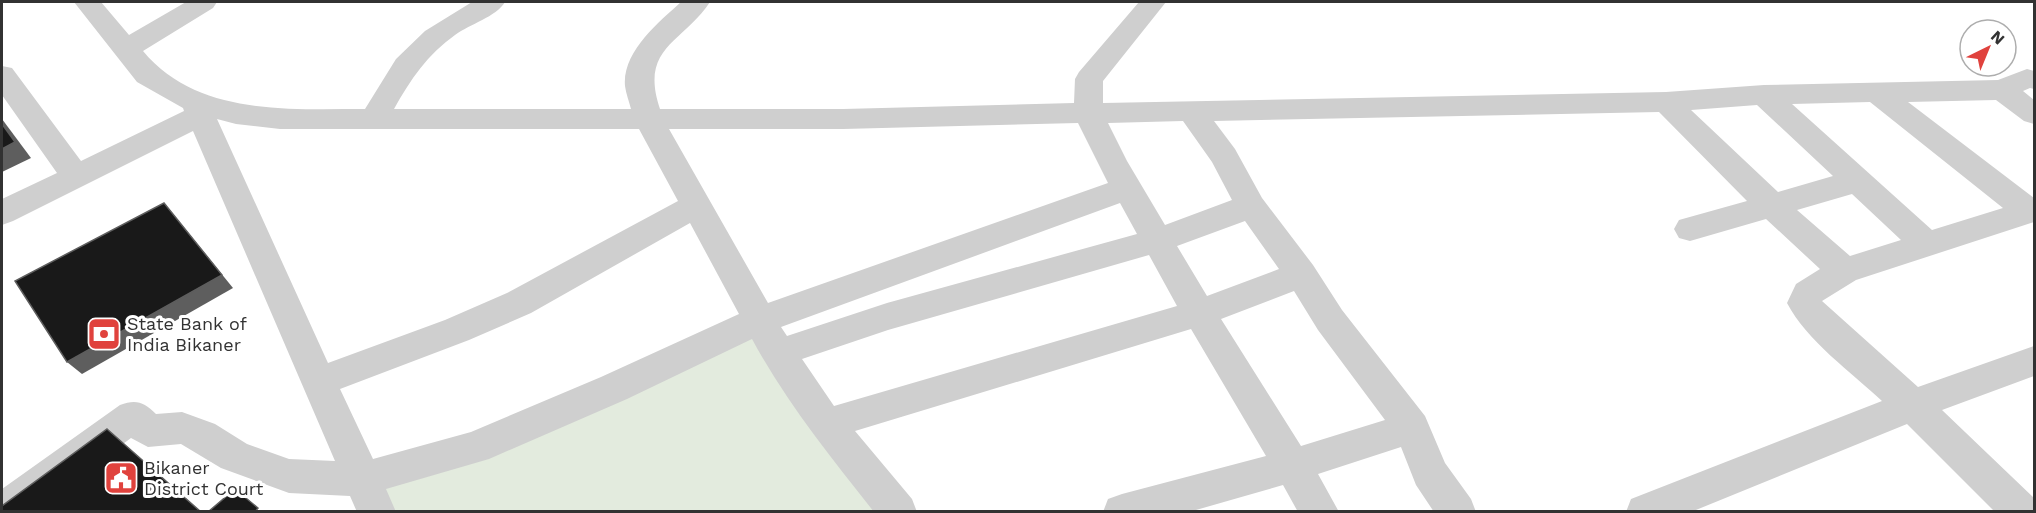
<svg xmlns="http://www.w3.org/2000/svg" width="2036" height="513" font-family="'Work Sans',sans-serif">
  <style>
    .green { fill: #e3ebde }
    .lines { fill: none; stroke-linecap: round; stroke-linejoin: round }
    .minor { fill: #cfcfcf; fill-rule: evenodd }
    .shaded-wall { fill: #5e5e5e }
    .building { fill: #191919; stroke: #5e5e5e; stroke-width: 1.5 }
    .labels { text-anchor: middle; stroke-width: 6; stroke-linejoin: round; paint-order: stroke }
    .poi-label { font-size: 18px; fill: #323232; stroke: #fff; text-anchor: start }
  </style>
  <rect width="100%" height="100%" fill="#fff"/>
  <polygon class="green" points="760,320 902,511 377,511 363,479"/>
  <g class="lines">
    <path class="minor" d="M74,2H101L129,35L186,2H217L213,8L143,51C197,116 288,109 365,109L396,59L425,31L472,2H505C496,17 470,24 455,35C428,54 410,80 394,109H631C629,101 626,94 625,86C622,52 659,22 681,2H710C683,43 639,47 660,109H843L1074,103L1075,79L1079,72L1139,2H1166L1103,81V103L1666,92L1764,85L1998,80L2027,69L2034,71V89L2030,88L2023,91L2034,100V124L2024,121L1996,100L1908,102L2034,198V222L1856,280L1822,301L1918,387L2034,346V376L1942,410L2034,498V512H1995L1907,424L1691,512H1626L1631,499L1882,401C1851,372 1807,341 1787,303L1796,284L1820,269L1766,219L1690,241L1679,238L1674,229L1679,220L1747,201L1659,112L1214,121L1235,149L1262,198L1313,265L1342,310L1425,416L1445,463L1471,499L1476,512H1434L1416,485L1401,447L1318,474L1339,512H1298L1283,485L1189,512H1103L1108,499L1122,494L1266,456L1191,329L855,431L912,499L917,512H874C830,456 786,402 752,339L627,399L489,459L386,489L396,512H357L350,496L289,493L221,468L181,444L148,447L131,438L32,512H2V489L120,405C136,399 144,402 156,414L182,412L215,424L247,444L289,459L335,461L193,131L13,221L2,225V199L57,173L2,95V66L12,68L81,161L184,111L183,108L137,82ZM1870,102L2003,208L1932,230L1792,104ZM1757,105L1833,176L1778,192L1691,110ZM217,119L236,124L280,129H639L678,201L507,293L445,320L328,363ZM1183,121L1212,162L1232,200L1165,225L1127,161L1108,123ZM1078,123L1108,183L768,303L669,129H843ZM1852,194L1901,240L1850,256L1797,210ZM1120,203L1137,234L887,303L787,336L781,327ZM1245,221L1279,269L1207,296L1177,246ZM690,223L739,314L601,377L471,432L373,459L340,389L469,340L531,313ZM1149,255L1177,306L834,406L802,359L888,330ZM1294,291L1318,330L1385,420L1301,446L1221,319Z"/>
  </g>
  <g class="shaded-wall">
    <polygon points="2,119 31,158 2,172"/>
    <polygon points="164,203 233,288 82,374 67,362"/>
  </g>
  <g class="building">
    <polygon points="2,124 15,142 2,149"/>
    <polygon points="164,203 222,275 67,362 15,281"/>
    <polygon points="107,429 201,512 2,512 2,506"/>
    <polygon points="235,489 258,508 255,512 208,512"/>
  </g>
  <defs>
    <g id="bank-square" transform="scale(1.725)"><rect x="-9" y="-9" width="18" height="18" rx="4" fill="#e0423d" stroke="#fff"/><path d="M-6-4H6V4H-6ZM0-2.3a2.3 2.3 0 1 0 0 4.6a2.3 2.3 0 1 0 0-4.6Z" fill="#fff"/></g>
    <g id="civic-square" transform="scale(1.725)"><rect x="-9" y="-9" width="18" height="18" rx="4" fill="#e0423d" stroke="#fff"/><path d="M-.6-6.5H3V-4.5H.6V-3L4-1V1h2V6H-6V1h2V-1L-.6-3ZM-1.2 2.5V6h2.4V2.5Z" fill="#fff"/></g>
  </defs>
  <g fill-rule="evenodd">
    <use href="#bank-square" x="104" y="334"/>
    <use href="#civic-square" x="121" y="478"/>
  </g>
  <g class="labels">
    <g class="poi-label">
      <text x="127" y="330">State Bank of<tspan x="127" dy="21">India Bikaner</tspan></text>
      <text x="144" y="474">Bikaner<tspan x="144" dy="21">District Court</tspan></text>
    </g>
  </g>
  <rect width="2036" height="513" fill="none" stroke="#323232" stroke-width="6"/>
  <g transform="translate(1988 48) rotate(43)"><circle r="28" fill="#ffffff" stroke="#adadad" stroke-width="1.5"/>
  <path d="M0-4.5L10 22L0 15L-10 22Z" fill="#e0423d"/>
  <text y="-9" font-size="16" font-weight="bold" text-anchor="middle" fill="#323232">N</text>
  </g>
</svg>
